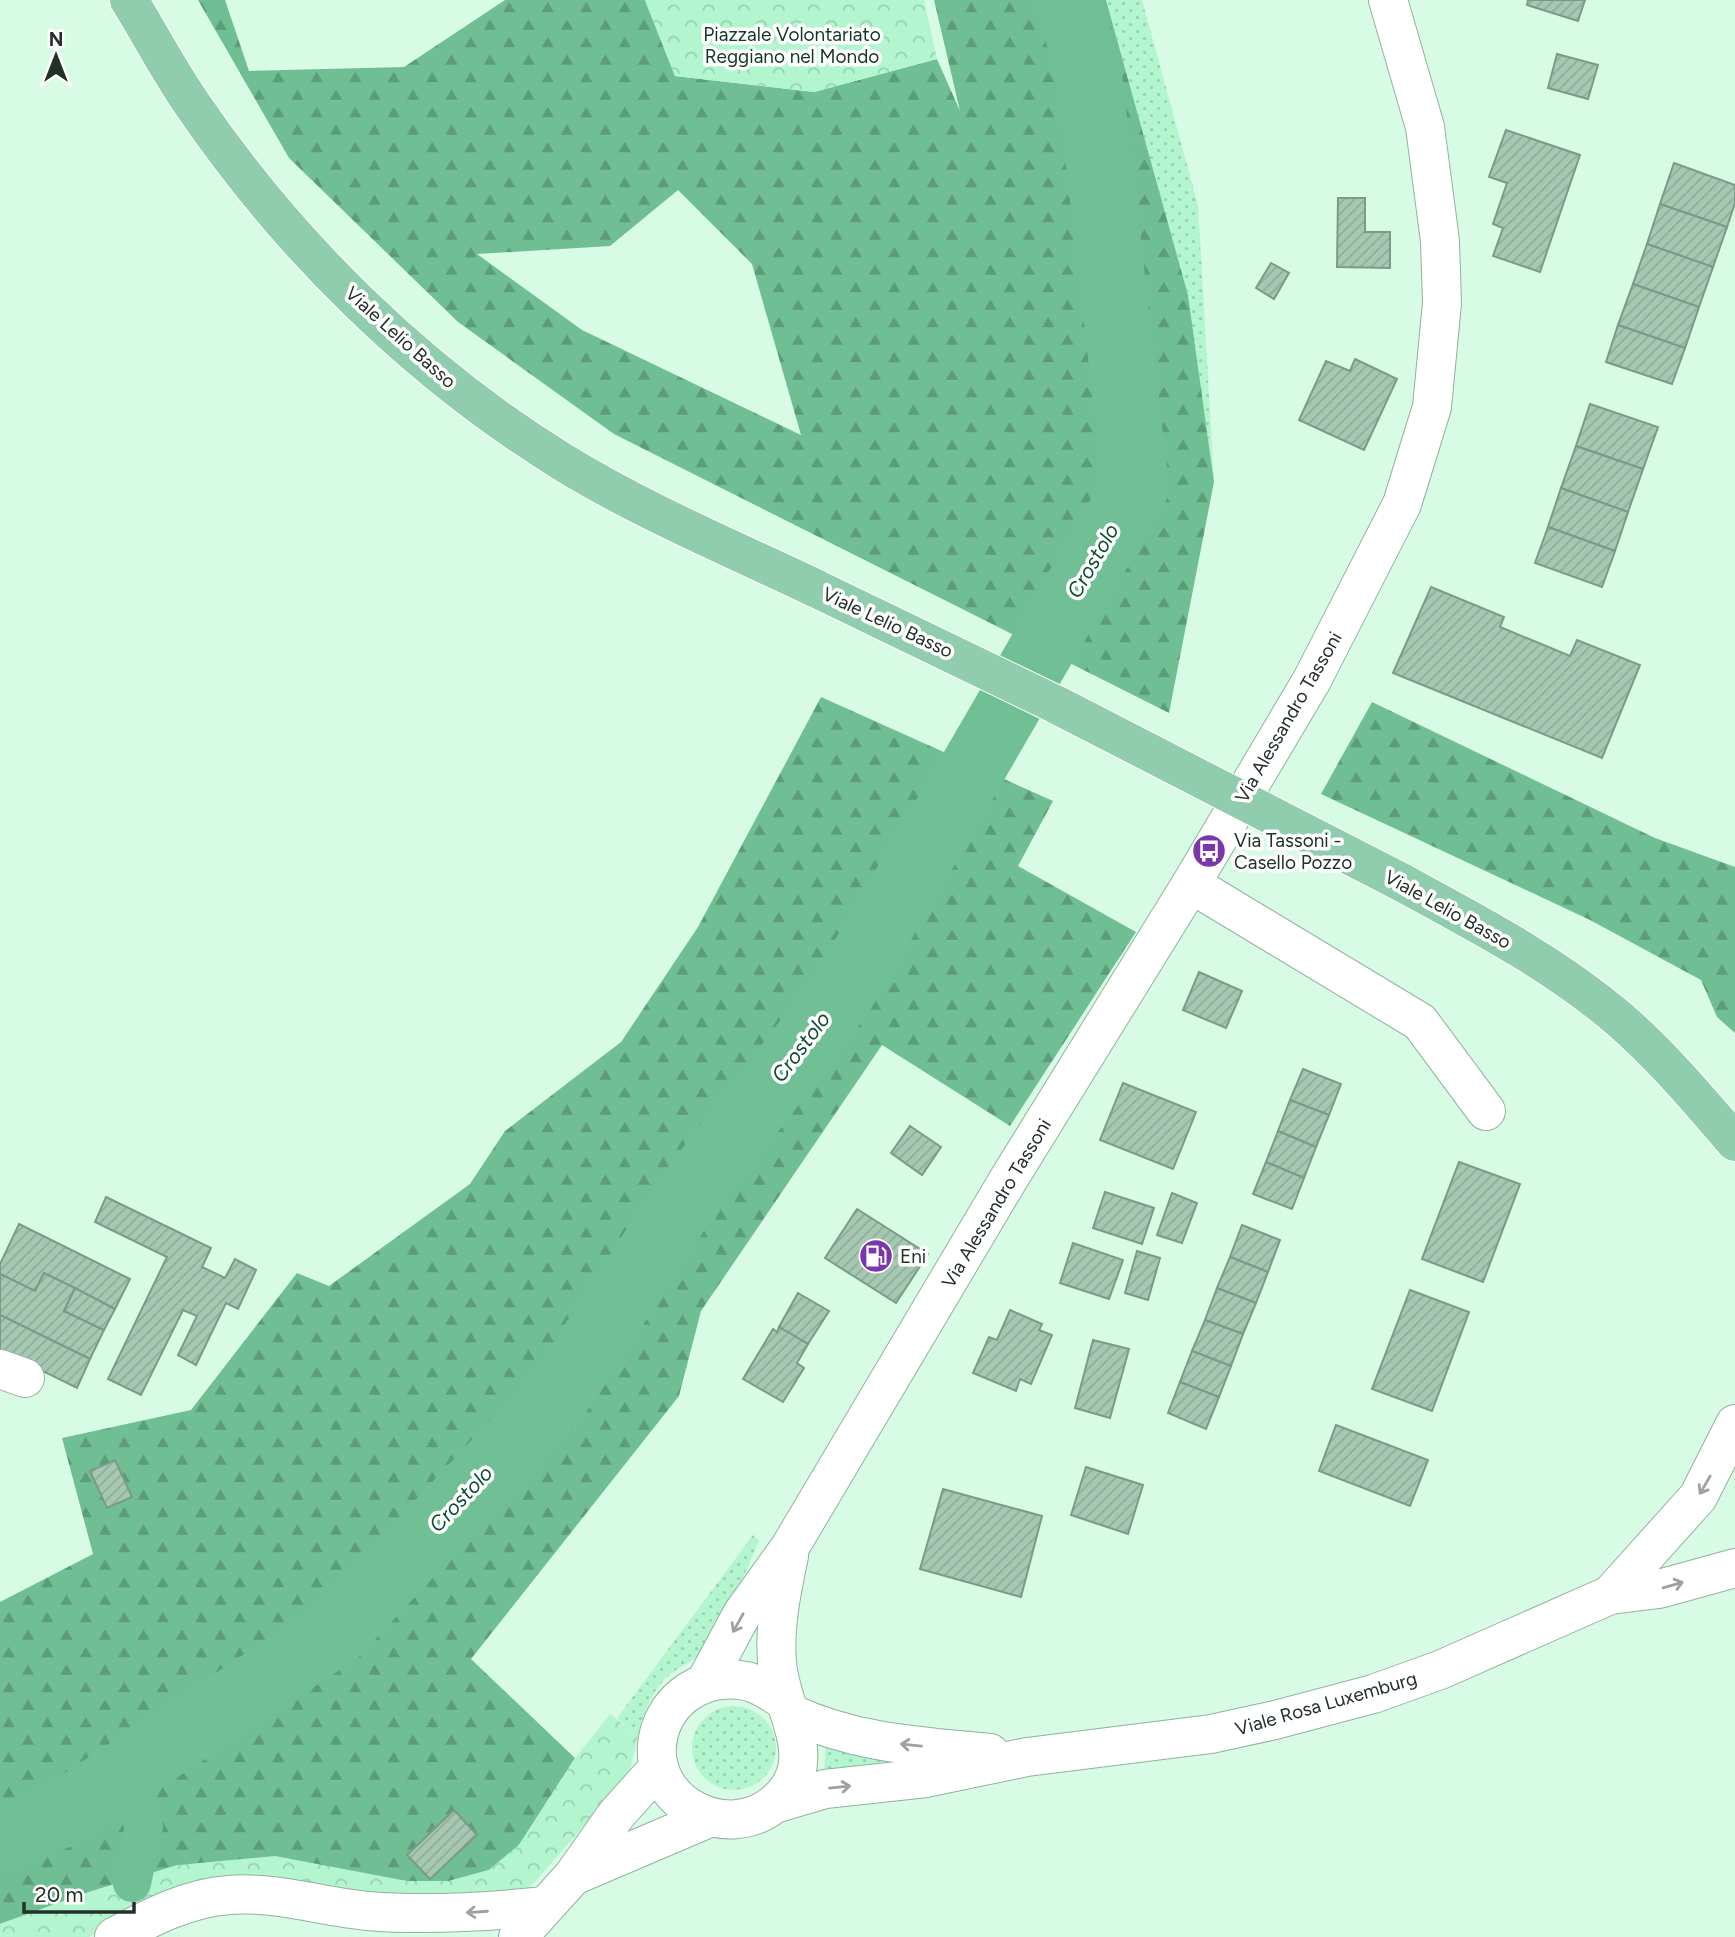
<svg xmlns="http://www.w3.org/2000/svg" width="1735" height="1937" font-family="Figtree,sans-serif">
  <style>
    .grass { fill: url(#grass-dots) }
    .forest { fill: url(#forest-firs); fill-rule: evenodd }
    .park { fill: url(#park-crowns) }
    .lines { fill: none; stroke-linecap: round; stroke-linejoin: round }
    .canal { stroke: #71bf94; stroke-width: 38 }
    .river { stroke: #71bf94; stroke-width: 66 }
    .building { fill: url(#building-hatch); stroke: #7a9b87; stroke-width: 2 }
    .minor-casing { stroke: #91b29e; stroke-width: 40 }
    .major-casing { stroke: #fff; stroke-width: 40 }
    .minor { stroke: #fff; stroke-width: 38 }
    .major { stroke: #90ccae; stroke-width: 38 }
    .major-bridge-casing { stroke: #fff; stroke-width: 40; stroke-linecap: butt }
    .major-bridge { stroke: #90ccae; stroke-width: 38 }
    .oneway { stroke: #9ca29e }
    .labels { text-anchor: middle; stroke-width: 7; stroke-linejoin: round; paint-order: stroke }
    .park-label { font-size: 19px; fill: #133625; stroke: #fff }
    .street-label { font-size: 19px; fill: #233028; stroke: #fff }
    .poi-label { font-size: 19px; fill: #233028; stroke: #fff; text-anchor: start }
    .water-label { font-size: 21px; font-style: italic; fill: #0b4b2f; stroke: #fff }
  </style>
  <defs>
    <pattern id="grass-dots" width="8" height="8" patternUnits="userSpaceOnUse" patternTransform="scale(1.75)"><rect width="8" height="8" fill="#b2f5ce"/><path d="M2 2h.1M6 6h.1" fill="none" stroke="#99d2b1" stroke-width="1.8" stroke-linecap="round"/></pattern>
    <pattern id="forest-firs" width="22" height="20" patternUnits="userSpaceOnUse" patternTransform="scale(1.75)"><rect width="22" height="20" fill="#70bf94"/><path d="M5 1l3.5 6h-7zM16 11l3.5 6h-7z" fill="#5c9c79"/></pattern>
    <pattern id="park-crowns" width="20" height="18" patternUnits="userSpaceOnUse" patternTransform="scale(1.75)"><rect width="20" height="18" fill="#b2f5ce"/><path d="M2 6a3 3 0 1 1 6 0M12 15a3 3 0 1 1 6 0" fill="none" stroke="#99d2b1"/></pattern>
    <pattern id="building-hatch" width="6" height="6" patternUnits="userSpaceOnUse" patternTransform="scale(1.75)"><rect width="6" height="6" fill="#a6c8b3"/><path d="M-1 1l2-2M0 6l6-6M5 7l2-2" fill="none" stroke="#8fac9a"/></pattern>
  </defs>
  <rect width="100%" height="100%" fill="#d8fbe6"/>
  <g class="grass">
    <polygon points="1106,0 1142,0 1198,205 1214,482 1188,295"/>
    <path d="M753,1535L759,1541L716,1640C703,1657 689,1661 672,1673C651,1689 645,1712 638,1736L617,1718Z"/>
    <circle cx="734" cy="1748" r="42"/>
    <polygon points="826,1742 932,1762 824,1773"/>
  </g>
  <g class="forest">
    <path d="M198,0H225L249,71L404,67L505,0H645L675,76L814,92L937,59L960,111L934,0H1106L1188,295L1214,482L1169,713L614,434L458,322L289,158ZM678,190L752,264L801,435L582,330L477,254L610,246Z"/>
    <polygon points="821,697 1053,801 1018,866 1136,932 1010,1126 882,1045 701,1311 679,1396 471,1659 575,1758 519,1845 489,1870 449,1881 407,1881 178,1865 89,1892 0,1924 0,1602 93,1554 62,1438 191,1410 297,1273 329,1286 470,1184 505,1131 621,1042 698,927"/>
    <polygon points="1372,702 1655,838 1735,867 1735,1033 1717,1017 1701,980 1590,920 1321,794"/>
  </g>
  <g class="park">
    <polygon points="645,0 924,0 937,59 814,92 675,76"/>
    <polygon points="610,1714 638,1736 629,1774 527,1891 472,1902 167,1896 89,1937 0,1937 0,1924 89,1892 178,1865 275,1856 407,1881 449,1881 489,1870 519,1845 575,1758"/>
  </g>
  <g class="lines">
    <polyline class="canal" points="124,1773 144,1827 132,1883"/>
    <polyline class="river" points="0,1838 61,1815 336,1633 557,1397 686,1198 841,995 1136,487 1089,76 1069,0"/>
  </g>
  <g class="building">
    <polygon points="1528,0 1585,0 1578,21 1527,5"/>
    <polygon points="1557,54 1598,65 1588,99 1548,88"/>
    <polygon points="1506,130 1580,155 1540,272 1493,256 1503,228 1493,224 1507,183 1489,177"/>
    <polygon points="1674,163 1735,185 1735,203 1727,227 1660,204"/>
    <polygon points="1338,198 1365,198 1365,232 1390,232 1390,268 1337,267"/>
    <polygon points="1660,204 1727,227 1713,267 1647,244"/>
    <polygon points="1647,244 1713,267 1699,307 1633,284"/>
    <polygon points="1271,263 1289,273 1274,299 1256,288"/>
    <polygon points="1633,284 1699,307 1685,348 1618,325"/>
    <polygon points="1618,325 1685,348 1672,384 1606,362"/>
    <polygon points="1355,359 1397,379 1364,450 1299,420 1326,361 1350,371"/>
    <polygon points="1590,404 1658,427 1643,469 1576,446"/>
    <polygon points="1576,446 1643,469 1628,512 1561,488"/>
    <polygon points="1561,488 1628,512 1615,551 1548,527"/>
    <polygon points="1548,527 1615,551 1602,587 1535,563"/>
    <polygon points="1431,587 1504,617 1500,627 1570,656 1577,640 1640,665 1602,758 1393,673"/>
    <polygon points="1199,972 1242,991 1226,1028 1183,1010"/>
    <polygon points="1303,1069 1341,1084 1329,1115 1290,1100"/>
    <polygon points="1123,1083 1196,1112 1173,1169 1100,1140"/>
    <polygon points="1290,1100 1329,1115 1316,1147 1278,1131"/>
    <polygon points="910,1126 941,1147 922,1175 891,1153"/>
    <polygon points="1278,1131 1316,1147 1304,1178 1266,1162"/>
    <polygon points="1266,1162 1304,1178 1292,1209 1253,1194"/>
    <polygon points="1459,1162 1520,1184 1483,1282 1422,1259"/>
    <polygon points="1105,1192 1154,1208 1142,1244 1093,1228"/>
    <polygon points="1172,1193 1197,1203 1182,1243 1157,1235"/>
    <polygon points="106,1197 211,1248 202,1267 225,1278 235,1259 256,1270 238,1309 226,1303 196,1365 178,1355 197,1316 183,1310 141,1395 108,1379 167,1257 95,1222"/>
    <polygon points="857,1209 928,1254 896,1303 825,1258"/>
    <polygon points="19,1224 130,1279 115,1309 44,1273 35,1291 0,1274 0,1264"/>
    <polygon points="1242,1225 1280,1240 1268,1272 1230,1257"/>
    <polygon points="1073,1243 1123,1260 1109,1299 1060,1283"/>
    <polygon points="1137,1251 1160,1258 1148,1300 1125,1293"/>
    <polygon points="1230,1257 1268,1272 1256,1303 1217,1288"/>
    <polygon points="44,1273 75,1288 64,1311 104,1330 90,1359 0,1315 0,1274 35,1291"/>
    <polygon points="75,1288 115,1309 104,1330 64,1311"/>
    <polygon points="1217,1288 1256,1303 1243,1334 1205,1320"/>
    <polygon points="1410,1290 1469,1312 1432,1411 1372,1389"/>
    <polygon points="798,1293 829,1311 808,1344 779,1327"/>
    <polygon points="1010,1310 1042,1324 1039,1330 1052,1335 1031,1384 1020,1379 1016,1391 973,1373 989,1337 997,1340"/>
    <polygon points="0,1315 90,1359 77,1388 0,1350"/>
    <polygon points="1205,1320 1243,1334 1231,1366 1192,1351"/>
    <polygon points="779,1327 808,1344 797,1363 804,1368 783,1402 743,1379 773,1329 777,1332"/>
    <polygon points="1093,1340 1129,1349 1110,1418 1075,1408"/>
    <polygon points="1192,1351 1231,1366 1219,1397 1180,1382"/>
    <polygon points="1180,1382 1219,1397 1206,1429 1168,1413"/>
    <polygon points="1336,1425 1428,1460 1410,1506 1319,1471"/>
    <polygon points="115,1460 132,1497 107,1508 90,1471"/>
    <polygon points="1086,1467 1143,1485 1128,1534 1071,1515"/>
    <polygon points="943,1489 1042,1516 1021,1597 920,1569"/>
    <polygon points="454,1810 477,1835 430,1879 407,1855"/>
  </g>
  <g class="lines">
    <g class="minor-casing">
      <g id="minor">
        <polyline points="1191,884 1420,1022 1486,1111"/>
        <polyline points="0,1369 25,1378"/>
        <polyline points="1610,1595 1698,1497 1735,1424"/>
        <polyline points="706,1681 742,1614 790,1547 1008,1180 1191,884 1312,680 1402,504 1432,407 1442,303 1440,241 1425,127 1388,0"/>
        <path d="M782,1699C769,1691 755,1681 739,1680C698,1675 661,1703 657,1745C652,1805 728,1842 774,1804C826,1762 779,1710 777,1661C774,1626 782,1590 789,1556"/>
        <path d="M792,1714C859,1744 919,1746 990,1753"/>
        <polyline points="774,1804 825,1789 926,1778 1027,1757 1211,1734 1275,1720 1373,1694 1440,1670 1610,1595 1659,1589 1735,1568"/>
        <polyline points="573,1876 709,1818"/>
        <path d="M114,1937C151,1917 188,1898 229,1895C275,1891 323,1907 368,1911C427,1916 487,1912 545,1906"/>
        <polyline points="518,1937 573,1876 616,1815 659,1767"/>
      </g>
    </g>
    <g class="major-casing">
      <g id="major">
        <path d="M129,0C150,34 169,71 192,104C288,245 416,371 561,461C642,511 731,548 817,589"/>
        <path d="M1401,882C1476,923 1552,962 1618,1018C1661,1055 1698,1099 1735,1142"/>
      </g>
    </g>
    <use href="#minor" class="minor"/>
    <use href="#major" class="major"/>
    <g class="major-bridge-casing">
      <polyline id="major-bridge" points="817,589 1055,704 1401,882"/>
    </g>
    <use href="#major-bridge" class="major-bridge"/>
  </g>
  <defs><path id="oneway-shaft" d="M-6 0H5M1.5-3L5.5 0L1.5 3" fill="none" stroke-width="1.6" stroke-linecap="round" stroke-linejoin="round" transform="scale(1.75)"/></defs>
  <g class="oneway">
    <use href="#oneway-shaft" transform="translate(1705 1485) rotate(120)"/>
    <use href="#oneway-shaft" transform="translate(1673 1585) rotate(-16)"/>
    <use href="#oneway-shaft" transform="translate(738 1623) rotate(119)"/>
    <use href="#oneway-shaft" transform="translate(911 1745) rotate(-174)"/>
    <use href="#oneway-shaft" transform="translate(840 1787) rotate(-6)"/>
    <use href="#oneway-shaft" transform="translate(477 1912) rotate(176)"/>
  </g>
  <defs>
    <g id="bus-disc" transform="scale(1.75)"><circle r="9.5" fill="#7b36a9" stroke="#fff"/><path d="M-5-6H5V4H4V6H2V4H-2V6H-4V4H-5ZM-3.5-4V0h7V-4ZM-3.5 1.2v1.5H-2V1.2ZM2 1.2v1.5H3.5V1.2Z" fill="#fff"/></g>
    <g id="fuel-disc" transform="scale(1.75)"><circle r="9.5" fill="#7b36a9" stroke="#fff"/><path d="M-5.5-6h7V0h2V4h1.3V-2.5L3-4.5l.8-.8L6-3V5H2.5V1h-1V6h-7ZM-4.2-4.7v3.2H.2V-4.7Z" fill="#fff"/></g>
  </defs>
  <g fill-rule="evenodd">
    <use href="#bus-disc" x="1209" y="851"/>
    <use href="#fuel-disc" x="876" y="1256"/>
  </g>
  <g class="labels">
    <g class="park-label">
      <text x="792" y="41">Piazzale Volontariato<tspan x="792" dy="22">Reggiano nel Mondo</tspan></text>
    </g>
    <g class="street-label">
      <text transform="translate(401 337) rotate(42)" y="7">Viale Lelio Basso</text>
      <text transform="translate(888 622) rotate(25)" y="7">Viale Lelio Basso</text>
      <text transform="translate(1288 717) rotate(-60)" y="7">Via Alessandro Tassoni</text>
      <text transform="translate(1448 909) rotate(29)" y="7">Viale Lelio Basso</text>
      <text transform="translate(996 1203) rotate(-59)" y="7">Via Alessandro Tassoni</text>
      <text transform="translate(1326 1703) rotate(-16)" y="7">Viale Rosa Luxemburg</text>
    </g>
    <g class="poi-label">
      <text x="1234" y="847">Via Tassoni -<tspan x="1234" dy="22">Casello Pozzo</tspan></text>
      <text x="900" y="1263">Eni</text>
    </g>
    <g class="water-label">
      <text transform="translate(1093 561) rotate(-60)" y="7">Crostolo</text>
      <text transform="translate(801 1047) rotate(-53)" y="7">Crostolo</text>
      <text transform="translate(461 1499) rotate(-47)" y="7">Crostolo</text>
    </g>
  </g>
  <g transform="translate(56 56)" stroke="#ffffff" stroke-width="5" paint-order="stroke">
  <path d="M0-5L12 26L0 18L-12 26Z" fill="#233028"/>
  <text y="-10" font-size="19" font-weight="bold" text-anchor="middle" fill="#233028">N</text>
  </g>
  <path d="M24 1902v10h110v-10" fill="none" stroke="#233028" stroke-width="3.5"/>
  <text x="35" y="1902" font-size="21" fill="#233028" stroke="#ffffff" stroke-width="5" paint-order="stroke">20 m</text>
</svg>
